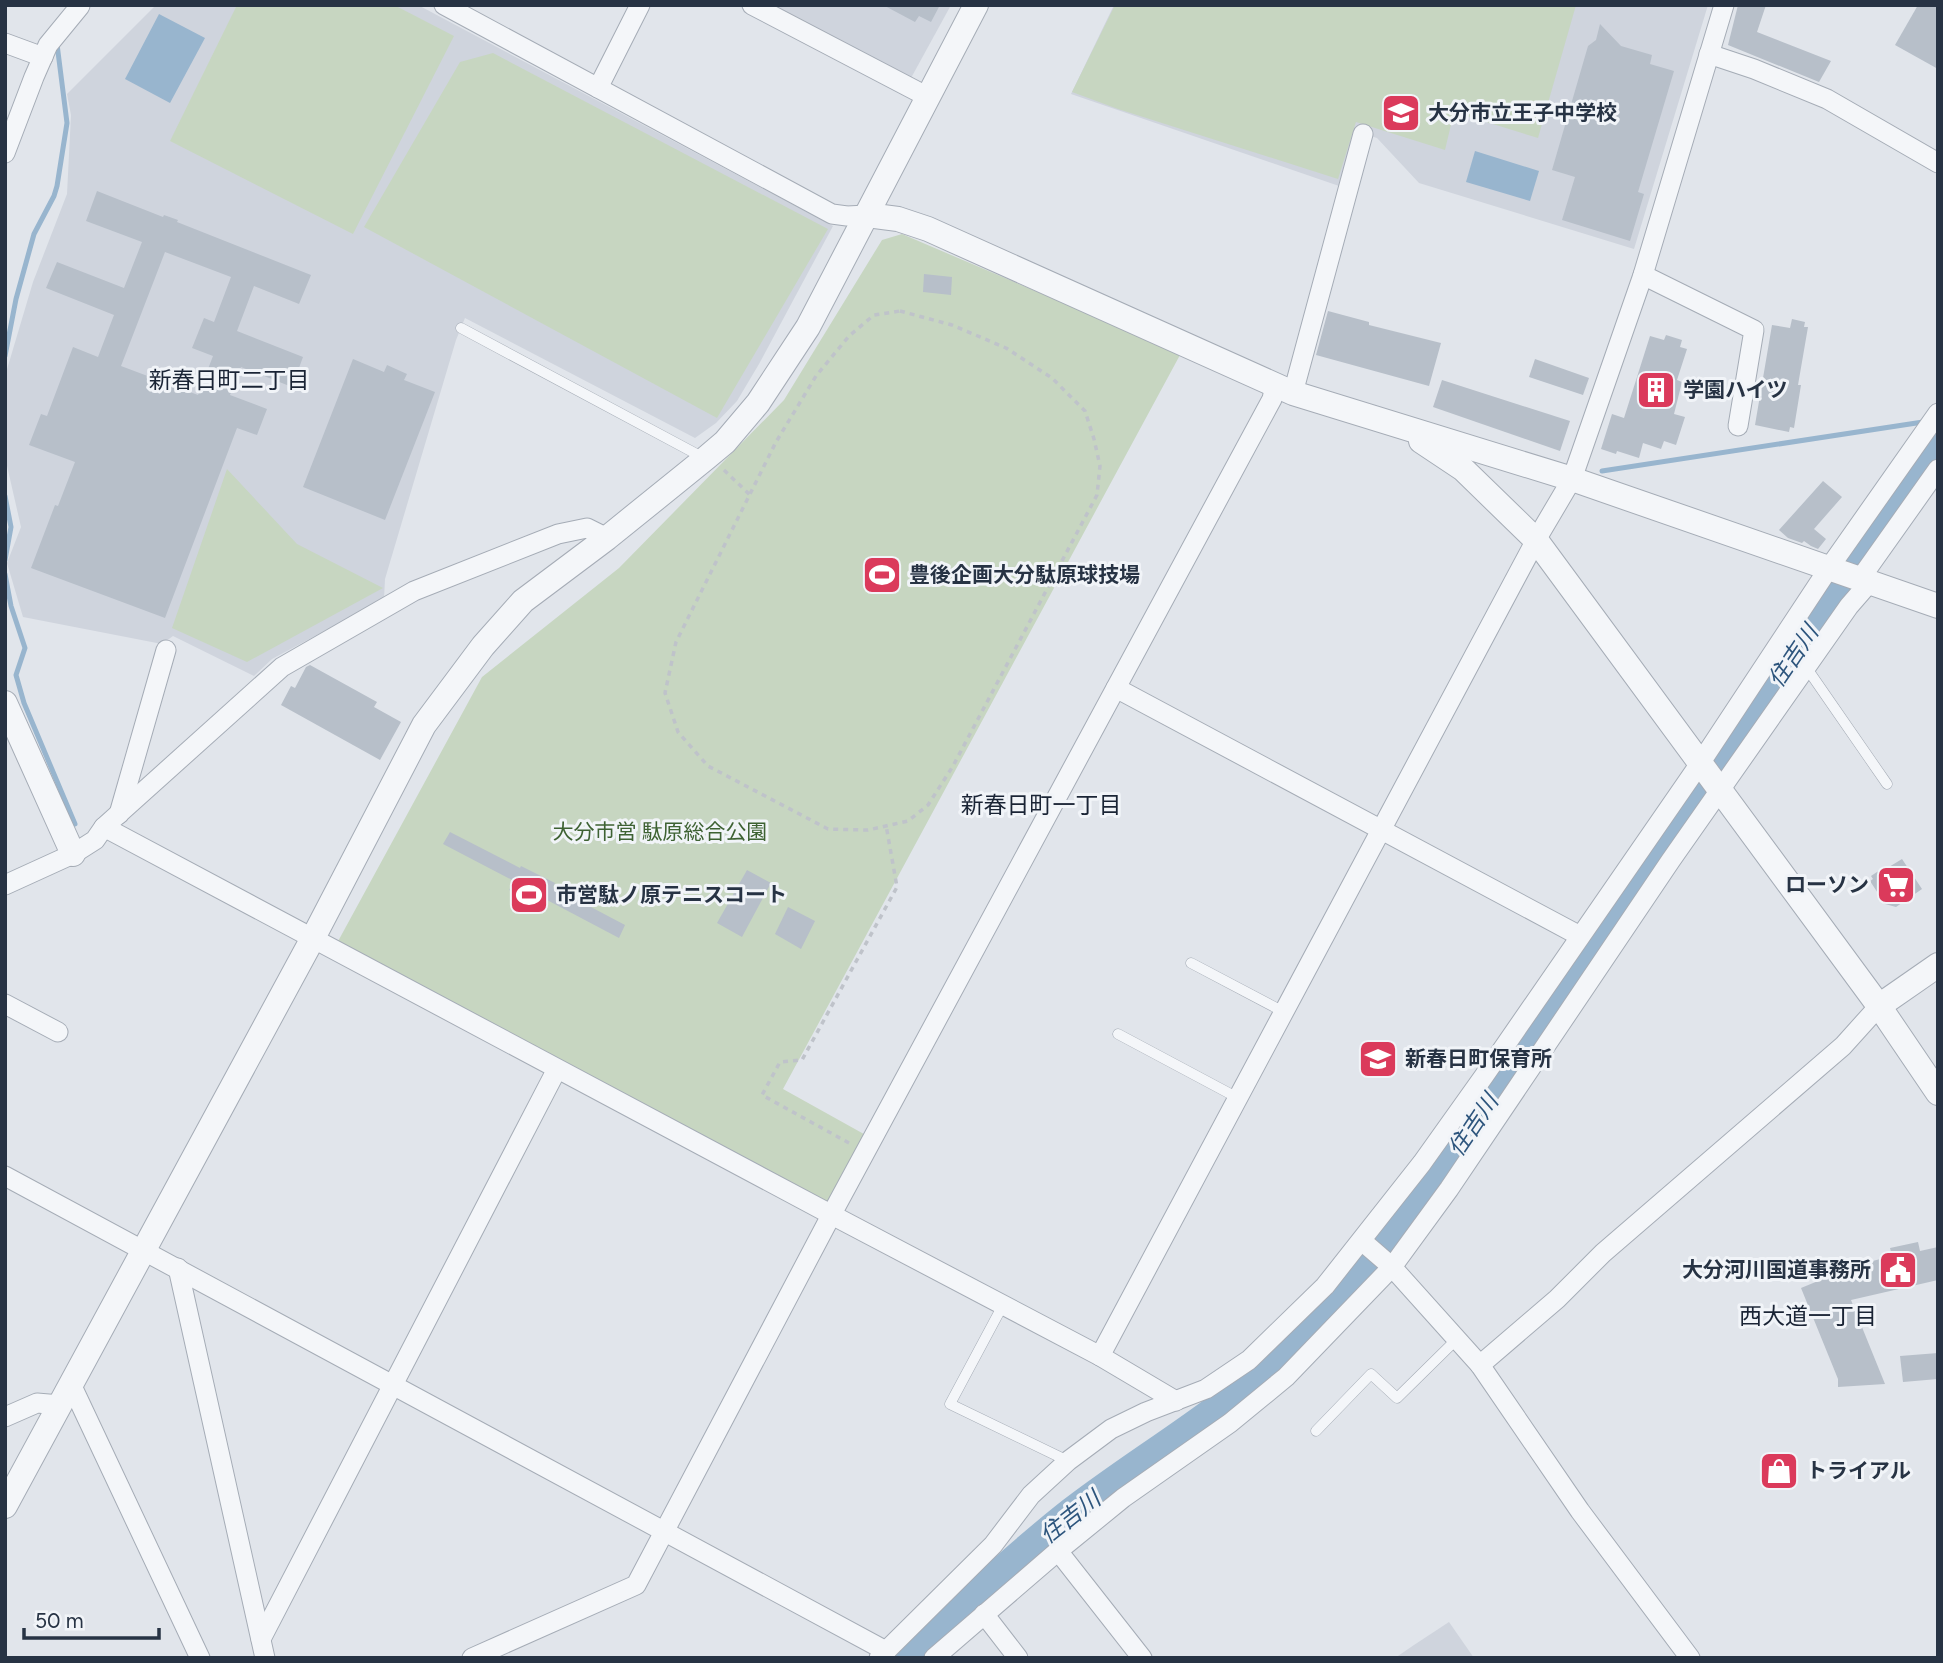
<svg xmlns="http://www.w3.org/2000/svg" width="1943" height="1663" font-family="Figtree,'Noto Sans JP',sans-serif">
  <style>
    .built { fill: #cfd4dd }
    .green { fill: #c7d6c1 }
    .water { fill: #98b5ce }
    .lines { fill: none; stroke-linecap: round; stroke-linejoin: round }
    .stream { stroke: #98b5ce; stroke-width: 5 }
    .river { stroke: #98b5ce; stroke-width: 32 }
    .building { fill: #b7bfc9; fill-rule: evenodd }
    .service-casing { stroke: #a5acb6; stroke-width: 11 }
    .minor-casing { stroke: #a5acb6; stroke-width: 21 }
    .tertiary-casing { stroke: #a5acb6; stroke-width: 26 }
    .path { stroke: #bfc3ca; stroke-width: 3.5; stroke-dasharray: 5 5; stroke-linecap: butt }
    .service { stroke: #f4f6f9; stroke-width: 10 }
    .minor { stroke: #f4f6f9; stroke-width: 19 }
    .tertiary { stroke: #f4f6f9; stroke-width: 24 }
    .labels { text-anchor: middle; stroke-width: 6; stroke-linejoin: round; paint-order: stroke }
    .poi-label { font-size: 21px; font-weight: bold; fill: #273344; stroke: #f1f4f8; text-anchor: start }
    .park-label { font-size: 21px; fill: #3e6233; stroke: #f1f4f8 }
    .neighbourhood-label { font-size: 23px; fill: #1a2435; stroke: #f1f4f8 }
    .water-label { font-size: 23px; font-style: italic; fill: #2d557d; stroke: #f1f4f8 }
  </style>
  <rect width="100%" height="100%" fill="#e1e5eb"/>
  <g class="built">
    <polygon points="156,5 418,5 833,226 759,364 737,401 716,423 695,438 465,318 456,340 385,579 384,599 272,659 254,676 173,636 162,644 23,617 7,563 21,527 5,457 5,376 33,282 67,194 71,115 67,94"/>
    <polygon points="771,5 951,5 911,78"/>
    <polygon points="1114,5 1708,5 1634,249 1419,183 1377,138 1358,132 1342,187 1071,94"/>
    <polygon points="1449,1622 1474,1658 1395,1658 1414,1645"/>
  </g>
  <g class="green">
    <polygon points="237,5 394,5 454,36 353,234 170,141"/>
    <polygon points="1115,5 1576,5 1538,138 1454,112 1445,150 1356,122 1338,179 1118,109 1072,92"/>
    <polygon points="493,53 828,229 717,418 364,227 460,62"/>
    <polygon points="902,234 1082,311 1180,355 783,1089 871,1138 830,1211 336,945 482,677 619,568 784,400 882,240"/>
    <polygon points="227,469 297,544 383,588 247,662 172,628"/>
  </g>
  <g class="water">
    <polygon points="159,14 205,38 170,103 125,79"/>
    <polygon points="1475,151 1539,171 1530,201 1466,182"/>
  </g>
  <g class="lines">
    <g class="stream">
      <polyline points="5,356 16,299 34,234 54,196 57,186 67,123 57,44"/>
      <polyline points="1602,471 1923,422"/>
      <polyline points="5,496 11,527 5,560"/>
      <polyline points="5,574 11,606 25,648 16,675 24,703 75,824"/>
    </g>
    <path class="river" d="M906,1658C959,1611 1011,1562 1066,1518C1136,1463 1214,1420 1279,1359C1344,1299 1397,1228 1451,1158L1938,443"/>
  </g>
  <g class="building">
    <polygon points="883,5 940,5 931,22 919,16 915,22"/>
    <polygon points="1738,5 1766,5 1757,32 1831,61 1819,82 1728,45"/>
    <polygon points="1918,5 1938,5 1938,69 1895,45"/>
    <polygon points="1600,24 1621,46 1652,55 1650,64 1674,71 1638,192 1644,194 1630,241 1562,220 1575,177 1552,170 1588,46 1596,40"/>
    <path d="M97,191L163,217L164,215L178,220L177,222L311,275L299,304L254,286L237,331L303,357L292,387L241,367L230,395L267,409L257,435L237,428L165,618L31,568L55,505L58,506L75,462L29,445L41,414L47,416L73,347L98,357L114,315L46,288L57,262L124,288L142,242L86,221ZM165,252L231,277L214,322L204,318L192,348L213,356L198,395L121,366Z"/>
    <polygon points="924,274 952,277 951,295 923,292"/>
    <polygon points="1328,311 1369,322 1369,325 1441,343 1429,386 1316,355"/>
    <polygon points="1792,319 1805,322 1804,327 1808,327 1798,385 1801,385 1794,428 1790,427 1789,432 1755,425 1772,325 1790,328"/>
    <polygon points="1666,335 1682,340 1680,347 1687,349 1677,380 1682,382 1674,414 1685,417 1676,445 1664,441 1661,449 1643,443 1639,458 1617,451 1616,454 1601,449 1612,414 1624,418 1650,336 1664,340"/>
    <polygon points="353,359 384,372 387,365 407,374 404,380 435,392 385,520 303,487"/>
    <polygon points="1535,359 1589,378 1583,395 1529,377"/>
    <polygon points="1442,380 1570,421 1560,451 1433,407"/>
    <polygon points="1823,481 1842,497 1814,529 1826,539 1818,549 1811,546 1804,541 1802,543 1788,538 1779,530"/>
    <polygon points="310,665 377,702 374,707 401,722 380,760 281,705 291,686 295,688 306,667"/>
    <polygon points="450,832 520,868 521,866 555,883 553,887 625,925 619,938 547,900 543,908 509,890 514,881 443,844"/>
    <polygon points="1902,859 1922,889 1896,907 1885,904 1870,881 1873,879 1871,876 1883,868 1884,870"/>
    <polygon points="747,870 771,883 742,937 717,923"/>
    <polygon points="788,907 815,921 801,949 775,934"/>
    <polygon points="1918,1242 1920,1251 1938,1247 1938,1280 1851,1300 1885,1384 1838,1387 1838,1379 1801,1288 1857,1265 1892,1256 1890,1248"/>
    <polygon points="1938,1353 1938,1379 1903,1382 1900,1356"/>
  </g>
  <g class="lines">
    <g class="service-casing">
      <g id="service">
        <polyline points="461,328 704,458"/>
        <polyline points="1806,667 1887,784"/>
        <polyline points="1191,963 1284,1012"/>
        <polyline points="1118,1034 1238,1098"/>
        <polyline points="1003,1305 950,1404 1068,1461"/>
        <polyline points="1316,1431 1371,1374 1397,1398 1457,1339"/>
      </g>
    </g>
    <g class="minor-casing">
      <g id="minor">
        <polyline points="444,5 832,214 847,216 867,215"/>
        <polyline points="752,5 928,97"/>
        <polyline points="5,43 43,57"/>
        <polyline points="1709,54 1754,69 1827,99 1938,163"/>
        <polyline points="598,88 640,5"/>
        <polyline points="5,153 34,77 48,45 80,6"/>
        <polyline points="1643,275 1754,330 1738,426"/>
        <polyline points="1293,393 1363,134"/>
        <polyline points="1860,579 1938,469"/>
        <polyline points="1116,688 1580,936"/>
        <polyline points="119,814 166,650"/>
        <polyline points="104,827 832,1215 1100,1356 1176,1401"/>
        <polyline points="5,885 73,854 95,840 104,827 282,667 414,591 558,534 587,528 607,538"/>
        <polyline points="5,1004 58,1032"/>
        <polyline points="5,1176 886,1651"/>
        <polyline points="1362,1241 1392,1267 1480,1365 1580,1511 1690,1658"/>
        <polyline points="178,1268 265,1658"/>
        <polyline points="1100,1356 1536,540 1572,479 1643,275 1724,5"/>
        <polyline points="1480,1365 1557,1299 1603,1253 1843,1046 1879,1006"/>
        <polyline points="71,1384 200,1658"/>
        <polyline points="5,1417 37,1403 60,1405"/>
        <polyline points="1058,1551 1142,1658"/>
        <polyline points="984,1614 1018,1658"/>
        <polyline points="261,1639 557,1069"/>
        <polyline points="472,1658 636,1585 835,1208 1272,399 1275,385"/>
        <polyline points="879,1658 993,1545 1031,1495 1068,1461 1111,1429 1146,1412 1206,1389 1249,1360 1325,1286 1422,1163 1484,1076 1701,762 1829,568 1938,413"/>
        <polyline points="934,1658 1058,1551 1123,1498 1230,1423 1286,1377 1392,1267 1449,1189 1671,860 1849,606 1869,583"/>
      </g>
    </g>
    <g class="tertiary-casing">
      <g id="tertiary">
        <polyline points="867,215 898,219 928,229 1293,393 1572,479 1938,606"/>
        <polyline points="1421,441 1463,469 1536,540 1879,1006 1938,1093"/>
        <polyline points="5,703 73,854"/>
        <polyline points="1879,1006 1938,965"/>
        <polyline points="5,1506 313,938 424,725 483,646 523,601 607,538 706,458 725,442 758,403 808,327 976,5"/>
      </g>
    </g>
    <g class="path">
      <polygon points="900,311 952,325 1006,348 1052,378 1085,411 1094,439 1100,466 1097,495 953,766 928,805 908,821 868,830 828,829 708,766 678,732 665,693 676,642 776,442 816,376 849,336 874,315"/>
      <polyline points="724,470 750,495"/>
      <polyline points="849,1143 762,1095 780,1062 802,1060 897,887 886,825"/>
    </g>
    <use href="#service" class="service"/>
    <use href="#minor" class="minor"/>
    <use href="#tertiary" class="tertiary"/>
  </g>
  <defs>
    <g id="school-square" transform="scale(2.0125)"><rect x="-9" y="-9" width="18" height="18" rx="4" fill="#db3a5b" stroke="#f1f4f8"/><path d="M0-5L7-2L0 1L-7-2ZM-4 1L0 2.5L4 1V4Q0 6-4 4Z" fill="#fff"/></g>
    <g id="building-square" transform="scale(2.0125)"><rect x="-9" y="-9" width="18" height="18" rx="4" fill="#db3a5b" stroke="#f1f4f8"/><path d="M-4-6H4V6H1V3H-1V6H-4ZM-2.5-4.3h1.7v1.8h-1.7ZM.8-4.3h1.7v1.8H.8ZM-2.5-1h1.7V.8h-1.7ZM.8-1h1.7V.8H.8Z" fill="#fff"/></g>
    <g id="stadium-square" transform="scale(2.0125)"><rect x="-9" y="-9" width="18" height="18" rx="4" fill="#db3a5b" stroke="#f1f4f8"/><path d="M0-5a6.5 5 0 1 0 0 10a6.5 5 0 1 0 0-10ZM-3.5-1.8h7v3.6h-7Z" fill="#fff"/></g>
    <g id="supermarket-square" transform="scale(2.0125)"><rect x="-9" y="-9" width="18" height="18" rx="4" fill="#db3a5b" stroke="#f1f4f8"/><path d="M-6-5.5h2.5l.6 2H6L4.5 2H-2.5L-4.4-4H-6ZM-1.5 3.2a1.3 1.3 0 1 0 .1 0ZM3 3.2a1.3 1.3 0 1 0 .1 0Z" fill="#fff"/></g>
    <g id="civic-square" transform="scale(2.0125)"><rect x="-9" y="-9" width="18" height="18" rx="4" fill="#db3a5b" stroke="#f1f4f8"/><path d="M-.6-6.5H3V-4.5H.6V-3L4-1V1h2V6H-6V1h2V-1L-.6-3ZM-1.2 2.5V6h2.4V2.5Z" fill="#fff"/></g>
    <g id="shop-square" transform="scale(2.0125)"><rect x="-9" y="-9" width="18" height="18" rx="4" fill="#db3a5b" stroke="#f1f4f8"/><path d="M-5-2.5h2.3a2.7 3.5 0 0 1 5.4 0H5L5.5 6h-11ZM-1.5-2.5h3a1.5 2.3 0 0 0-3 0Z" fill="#fff"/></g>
  </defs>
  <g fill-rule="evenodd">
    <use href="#school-square" x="1401" y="113"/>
    <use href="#building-square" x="1656" y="390"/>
    <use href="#stadium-square" x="882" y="575"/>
    <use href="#supermarket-square" x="1896" y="885"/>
    <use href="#stadium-square" x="529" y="895"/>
    <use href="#school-square" x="1378" y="1059"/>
    <use href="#civic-square" x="1898" y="1270"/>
    <use href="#shop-square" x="1779" y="1471"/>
  </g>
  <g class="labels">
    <g class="poi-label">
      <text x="1428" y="120">大分市立王子中学校</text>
      <text x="1683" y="397">学園ハイツ</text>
      <text x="909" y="582">豊後企画大分駄原球技場</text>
      <text x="1869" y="892" text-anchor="end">ローソン</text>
      <text x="556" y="902">市営駄ノ原テニスコート</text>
      <text x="1405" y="1066">新春日町保育所</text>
      <text x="1871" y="1277" text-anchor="end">大分河川国道事務所</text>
      <text x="1806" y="1478">トライアル</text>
    </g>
    <g class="park-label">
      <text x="660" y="839">大分市営 駄原総合公園</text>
    </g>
    <g class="neighbourhood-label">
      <text x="229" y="388">新春日町二丁目</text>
      <text x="1041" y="813">新春日町一丁目</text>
      <text x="1808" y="1324">西大道一丁目</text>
    </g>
    <g class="water-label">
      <text transform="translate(1793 656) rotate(-56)" y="8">住吉川</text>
      <text transform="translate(1473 1125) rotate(-56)" y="8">住吉川</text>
      <text transform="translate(1070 1517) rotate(-38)" y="8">住吉川</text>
    </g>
  </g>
  <rect width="1943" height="1663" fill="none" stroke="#273344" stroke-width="14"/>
  <path d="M24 1628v10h135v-10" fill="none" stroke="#273344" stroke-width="3.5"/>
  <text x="35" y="1628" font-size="21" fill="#273344" stroke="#f1f4f8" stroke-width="5" paint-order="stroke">50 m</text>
</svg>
